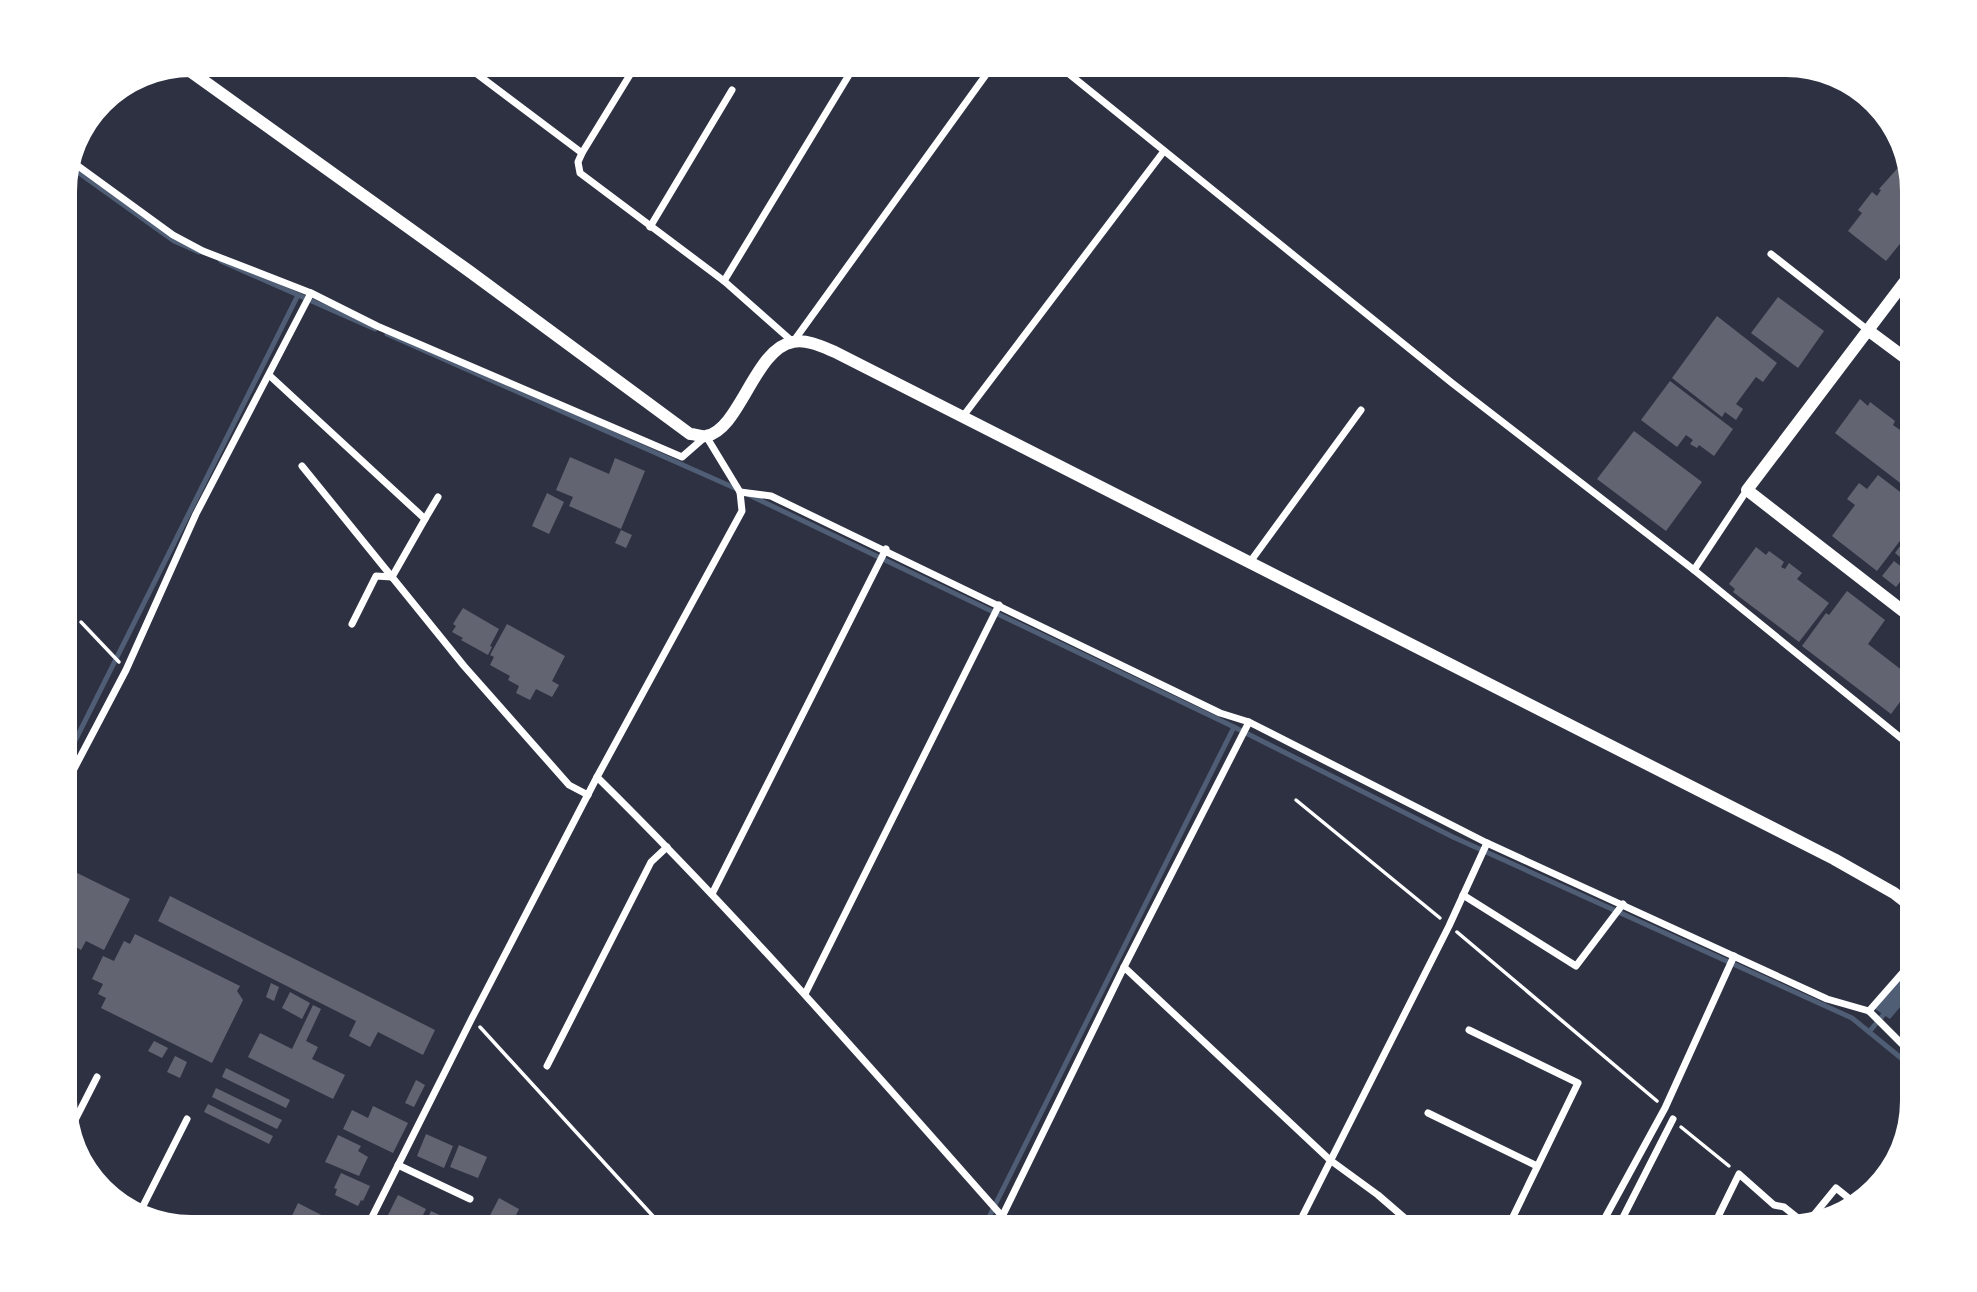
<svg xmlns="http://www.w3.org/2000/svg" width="1977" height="1292" font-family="'Open Sans',sans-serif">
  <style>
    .water { fill: #4f5d75 }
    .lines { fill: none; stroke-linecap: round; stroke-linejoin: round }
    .stream { stroke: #4f5d75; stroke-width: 5 }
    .building { fill: #626471 }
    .path { stroke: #fff; stroke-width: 3.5 }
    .minor { stroke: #fff; stroke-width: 7 }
    .tertiary { stroke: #fff; stroke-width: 12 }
  </style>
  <rect width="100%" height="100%" fill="#2d3142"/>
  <polygon class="water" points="1912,966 1912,993 1890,1019 1875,1009"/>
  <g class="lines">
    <g class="stream">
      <polyline points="72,168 174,241 199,252"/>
      <polyline points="221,261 375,329"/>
      <polyline points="387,334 737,489"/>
      <polyline points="749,495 1234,727 1453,837 1852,1018 1912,1067"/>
      <polyline points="65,761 298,295"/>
      <polyline points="1869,1032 1884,1014"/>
      <polyline points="984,1227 1234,727"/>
    </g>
  </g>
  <g class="building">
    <polygon points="1904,161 1912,190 1912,229 1886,261 1848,231 1862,213 1858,210 1872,192 1877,196 1881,190 1879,189"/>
    <polygon points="1778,297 1824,331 1798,368 1751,333"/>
    <polygon points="1912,302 1912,343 1901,335 1900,319"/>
    <polygon points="1717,316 1777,363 1763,382 1756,377 1736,404 1743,409 1736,420 1725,412 1722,417 1672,378"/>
    <polygon points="1670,381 1733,429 1714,456 1699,445 1697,448 1690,444 1693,440 1686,435 1677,447 1641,420"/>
    <polygon points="1860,399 1868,406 1870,402 1895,421 1893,425 1900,430 1912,414 1912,492 1835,433"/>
    <polygon points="1634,431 1702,482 1666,531 1597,479"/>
    <polygon points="570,457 609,474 615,458 645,471 621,529 569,506 573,497 556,490"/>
    <polygon points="1878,475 1912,501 1912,525 1877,571 1832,536 1855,505 1847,499 1859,483 1867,489"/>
    <polygon points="547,493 564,502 549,534 532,526"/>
    <polygon points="621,530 632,535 626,548 615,543"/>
    <polygon points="1912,530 1912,572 1907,568 1910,565 1895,553"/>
    <polygon points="1756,547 1766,555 1769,551 1784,562 1781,567 1785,569 1789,563 1802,573 1797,579 1829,603 1799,642 1733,592 1735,589 1729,584"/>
    <polygon points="1894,561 1908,572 1896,587 1882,576"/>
    <polygon points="1847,591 1885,620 1868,644 1912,678 1912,686 1891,714 1802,646 1826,613 1829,615"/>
    <polygon points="463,608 499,629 490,646 492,647 488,655 461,640 463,638 452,632 456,626 453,624"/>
    <polygon points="507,624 565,656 552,681 559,685 552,697 536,689 530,700 516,693 519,686 508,680 510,676 490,665 494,657 490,655"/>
    <polygon points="65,867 130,899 104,950 86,941 81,950 76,947 73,953 65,948 71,933 65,930"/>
    <polygon points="170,896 435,1030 423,1055 378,1032 370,1047 349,1036 356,1021 158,921"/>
    <polygon points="135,934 240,986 237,991 243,1000 212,1063 101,1008 106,998 98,994 103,984 92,979 103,956 114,961 124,941 130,944"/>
    <polygon points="271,983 279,987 274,1001 266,997"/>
    <polygon points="290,992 310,1003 302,1019 282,1008"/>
    <polygon points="313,1005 321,1009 306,1041 318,1047 312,1059 345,1075 333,1099 248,1057 260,1033 292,1049"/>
    <polygon points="154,1041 168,1048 162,1058 148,1051"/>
    <polygon points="175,1056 187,1062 180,1078 167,1072"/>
    <polygon points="226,1068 290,1100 286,1108 222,1077"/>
    <polygon points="416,1080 425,1085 414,1107 405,1103"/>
    <polygon points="216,1088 282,1120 277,1129 212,1097"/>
    <polygon points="208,1104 273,1136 269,1144 204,1112"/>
    <polygon points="373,1106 408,1123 393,1153 343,1129 352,1110 368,1118"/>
    <polygon points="426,1134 453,1146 444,1168 417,1156"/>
    <polygon points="338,1135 361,1146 358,1151 368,1157 359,1176 325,1162"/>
    <polygon points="459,1145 487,1157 478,1178 450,1167"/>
    <polygon points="341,1173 370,1186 363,1201 361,1200 358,1206 335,1195 337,1189 334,1188"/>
    <polygon points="398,1195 426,1209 417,1227 388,1215"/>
    <polygon points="499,1198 519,1209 510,1227 484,1227"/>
    <polygon points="298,1203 335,1222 333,1227 298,1227 289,1222"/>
    <polygon points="431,1211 457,1223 455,1227 424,1227"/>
  </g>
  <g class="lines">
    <g class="path">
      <polyline points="81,622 119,662"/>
      <polyline points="1296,800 1440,918"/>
      <polyline points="1457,932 1657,1101"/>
      <polyline points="480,1027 663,1227"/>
      <polyline points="1681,1127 1729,1166"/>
    </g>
    <g class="minor">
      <polyline points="465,65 582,153"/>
      <polyline points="636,65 582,153 578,162 580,173 724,281 793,342 993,65"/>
      <polyline points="1058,65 1452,383 1694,570 1912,747"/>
      <polyline points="74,163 173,235 203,251 311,293 377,326 682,457 706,436 740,492 742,511 597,777 472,1018 367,1227"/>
      <polyline points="650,227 732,90"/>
      <polyline points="1771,254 1869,331"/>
      <polyline points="724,281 855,65"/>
      <polyline points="269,375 425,519 392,577 464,666 569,785 588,795"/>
      <polyline points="964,415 1164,151"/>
      <polyline points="302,466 392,577"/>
      <polyline points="740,492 771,496 1220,713 1249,722 1487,843 1827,999 1869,1011 1912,1054"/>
      <polyline points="425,519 438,497"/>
      <polyline points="1250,562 1361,410"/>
      <polyline points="1694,570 1747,490"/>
      <polyline points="352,624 376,576 392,577"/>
      <polyline points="65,626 72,613"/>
      <path d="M597,777C739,917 870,1067 1002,1216"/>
      <polyline points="65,786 126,670 196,514 311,293"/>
      <polyline points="712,894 886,549"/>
      <polyline points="1463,895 1576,966 1623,904"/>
      <polyline points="1124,967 1330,1160 1378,1195 1415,1227"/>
      <polyline points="805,994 999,605"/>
      <polyline points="1869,1011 1912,962"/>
      <polyline points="1469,1030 1578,1083 1508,1227"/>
      <polyline points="547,1066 651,862 667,847"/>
      <polyline points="1428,1113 1537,1166"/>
      <polyline points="71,1128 97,1077"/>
      <polyline points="398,1165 470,1199"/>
      <polyline points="140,1212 187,1119"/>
      <polyline points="1809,1221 1836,1188 1856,1204"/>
      <polyline points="997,1227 1124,967 1249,722"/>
      <polyline points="1297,1227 1449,926 1487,843"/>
      <polyline points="1600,1227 1665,1108 1734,956"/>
      <polyline points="1618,1227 1673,1119"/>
      <polyline points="1713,1227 1739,1174 1774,1205 1784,1207 1804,1223"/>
    </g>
    <g class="tertiary">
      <path d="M183,66L469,271L690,434C695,434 702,437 706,436C740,430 755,348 793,342C807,339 823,347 835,352L1834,859L1894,893L1912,907"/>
      <polyline points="1912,272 1747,490 1912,618"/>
      <polyline points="1869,331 1912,363"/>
    </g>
  </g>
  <path d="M0 0H1977V1292H0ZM191 77H1786A114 114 0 0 1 1900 191V1101A114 114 0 0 1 1786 1215H191A114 114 0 0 1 77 1101V191A114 114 0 0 1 191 77Z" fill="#fff" fill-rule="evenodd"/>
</svg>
